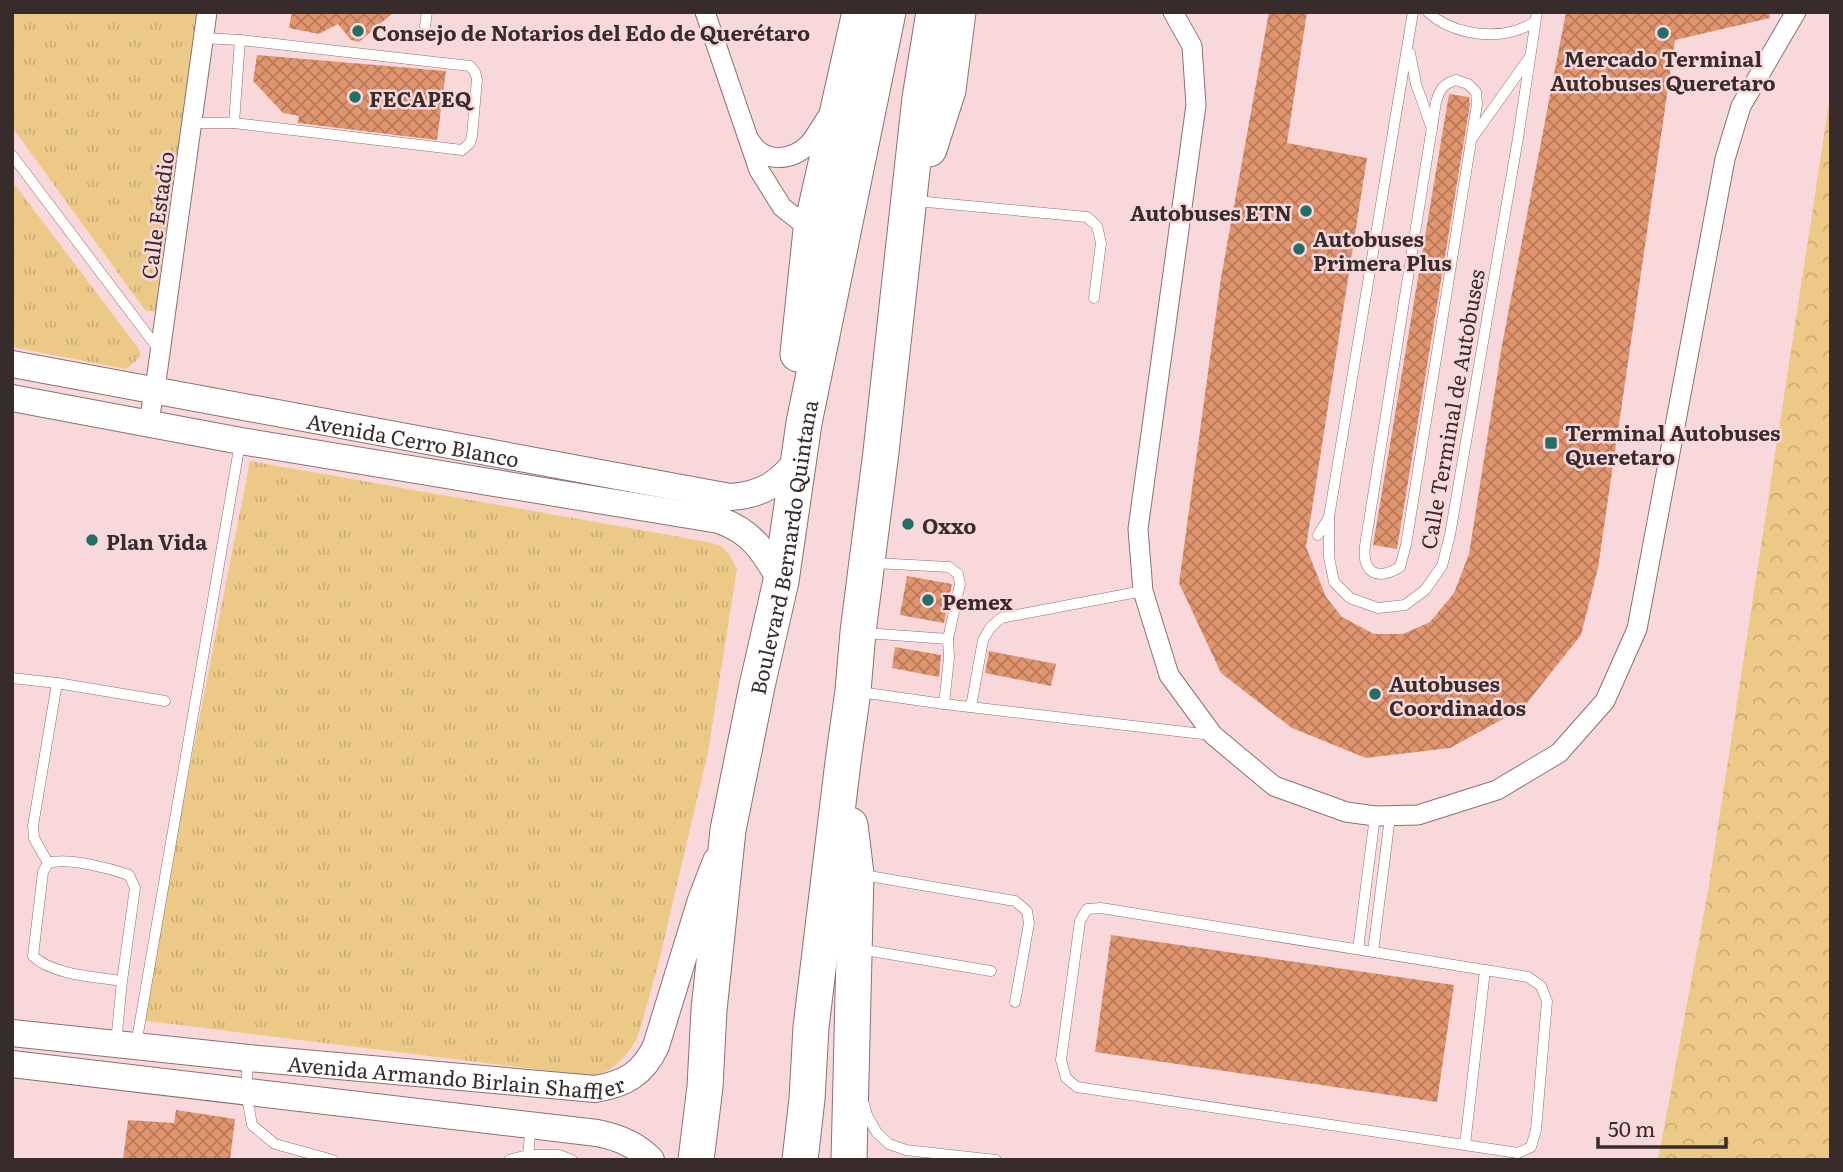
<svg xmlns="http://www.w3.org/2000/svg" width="1843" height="1172" viewBox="0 0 1843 1172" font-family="Literata,serif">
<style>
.grass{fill:url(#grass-tufts)}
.park{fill:url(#park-crowns)}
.building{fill:url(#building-cross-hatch)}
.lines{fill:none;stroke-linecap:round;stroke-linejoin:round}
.lane-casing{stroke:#8c7072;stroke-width:11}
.street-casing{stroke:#8c7072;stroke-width:21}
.secondary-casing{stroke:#8c7072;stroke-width:28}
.highway-casing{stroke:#8c7072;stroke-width:37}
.lane{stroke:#fff;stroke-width:10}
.street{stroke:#fff;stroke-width:19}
.secondary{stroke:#fff;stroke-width:26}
.highway{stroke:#fff;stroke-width:35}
.poi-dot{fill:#246e68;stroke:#f9d8db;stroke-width:2.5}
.labels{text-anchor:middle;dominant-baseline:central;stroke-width:5;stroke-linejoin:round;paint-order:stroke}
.poi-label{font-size:21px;font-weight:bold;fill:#382b2c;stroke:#f9d8db;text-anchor:start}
.street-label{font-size:21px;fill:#382b2c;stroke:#f9d8db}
</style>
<defs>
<pattern id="grass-tufts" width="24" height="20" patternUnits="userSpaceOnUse" patternTransform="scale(1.75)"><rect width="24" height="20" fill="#ecc987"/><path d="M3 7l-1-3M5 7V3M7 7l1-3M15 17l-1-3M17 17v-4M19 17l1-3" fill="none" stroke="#cbad75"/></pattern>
<pattern id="park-crowns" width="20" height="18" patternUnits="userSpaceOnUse" patternTransform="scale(1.75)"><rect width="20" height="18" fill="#ecc987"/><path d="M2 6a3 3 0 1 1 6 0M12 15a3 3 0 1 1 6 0" fill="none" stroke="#cbad75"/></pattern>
<pattern id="building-cross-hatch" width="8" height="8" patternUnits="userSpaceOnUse" patternTransform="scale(1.75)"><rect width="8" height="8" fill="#e0956e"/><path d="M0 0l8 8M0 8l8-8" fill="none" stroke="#b77a5b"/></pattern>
</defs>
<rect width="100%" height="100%" fill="#f9d8db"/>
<g class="grass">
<polygon points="12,12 202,12 161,304 155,312 145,310 12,127"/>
<polygon points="12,181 138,348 141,355 135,362 126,369 12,347"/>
<path d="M250,461L697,540C723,545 725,545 737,569L708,752L660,957L640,1030L636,1040L629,1051L618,1063L607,1071L591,1076L140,1020Z"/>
</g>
<polygon class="park" points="1831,90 1831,1160 1658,1160 1708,891"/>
<g class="building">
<polygon points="292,12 394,12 359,42 351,40 338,24 319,34 289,28"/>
<polygon points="1269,12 1307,12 1287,143 1367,158 1306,547 1326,597 1342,617 1374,634 1403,634 1430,622 1454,593 1469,554 1502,345 1566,12 1769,12 1770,18 1675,40 1598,568 1581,635 1523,708 1450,748 1366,758 1292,728 1221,673 1179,583 1221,278"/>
<polygon points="257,55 446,71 437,140 298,123 299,116 283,113 253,81"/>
<polygon points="1449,94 1469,97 1470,104 1397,549 1373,545"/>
<polygon points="907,576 952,584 944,623 900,615"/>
<polygon points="895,647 941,655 939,677 892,668"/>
<polygon points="989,651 1056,664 1051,686 985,673"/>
<polygon points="1111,935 1454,985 1437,1102 1095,1052"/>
<polygon points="176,1110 235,1119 230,1160 123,1160 128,1120 174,1123"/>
</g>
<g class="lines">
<defs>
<g id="lane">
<polyline points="1413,12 1329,517 1329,557 1334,582 1350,598 1378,608 1405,605 1425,590 1442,566 1450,535 1518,138 1537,12"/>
<path d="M1428,12C1449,32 1486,39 1514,31C1522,29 1529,25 1535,22"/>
<polyline points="424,34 427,12"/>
<polyline points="1410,53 1416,84 1432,129"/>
<path d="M1456,80L1468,84L1476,92L1477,104L1406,545L1400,567C1377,581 1362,573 1365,546L1436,102C1440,89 1443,84 1456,80Z"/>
<polyline points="191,123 234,123 462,150 470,143 472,136 477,79 475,72 470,66 240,40 203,38"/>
<polyline points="234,123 240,40"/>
<polyline points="1473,137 1529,58"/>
<polyline points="12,155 159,350"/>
<polyline points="916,201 1087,217 1097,226 1101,243 1094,298"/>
<polyline points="1318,535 1329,517"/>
<polyline points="874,563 949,567 958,574 960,584 948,639"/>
<polyline points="12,678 57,683"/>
<polyline points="860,692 944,704 949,658 948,639 865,633"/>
<polyline points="944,704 1211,735"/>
<polyline points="971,707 983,640 990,628 1001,618 1143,591"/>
<polyline points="48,863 34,838 33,826 57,683 165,701"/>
<polyline points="863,875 1015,901 1027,911 1029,923 1015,1002"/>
<polygon points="1101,908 1528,977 1541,986 1547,1001 1536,1130 1531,1147 1518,1153 1077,1087 1066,1078 1061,1060 1080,921 1087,909"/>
<polyline points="859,949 991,971"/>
<polyline points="1358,949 1375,816"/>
<polyline points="1373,952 1390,817"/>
<path d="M116,1043L122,981L135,888L129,875C109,868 67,857 48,863L43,872L33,956C52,975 97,977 122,981"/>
<polyline points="136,1045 240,443"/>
<polyline points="248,1059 246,1091 252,1125 275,1144 333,1160"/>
<polyline points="864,1104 867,1115 877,1133 889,1144 906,1150 996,1160"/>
<polyline points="1465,1145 1485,970"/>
<polyline points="528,1159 528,1155 559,1155 572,1160"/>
<polyline points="509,1160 528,1155 531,1126"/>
</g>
<g id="street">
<polyline points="705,12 759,170 782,207 811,230"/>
<polyline points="1173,12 1192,46 1196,105 1138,529 1143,591 1169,675 1213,735 1274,786 1346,812 1375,816 1418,815 1497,790 1559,753 1605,701 1637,629 1725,159 1741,106 1796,12"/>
<path d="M751,142C764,164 792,161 809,144C816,136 821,125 828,116"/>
<polyline points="148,424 155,389 207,12"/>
</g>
<g id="secondary">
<path id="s1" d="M12,364L730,497C763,495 780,483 800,457"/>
<path d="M12,398L241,441L719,520C753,532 764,552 781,581"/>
<path id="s2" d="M12,1033L248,1058L595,1089C625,1084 643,1074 656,1046L701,900L716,861"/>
<path d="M12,1064L597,1133C618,1137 636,1144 651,1160"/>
</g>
<g id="highway">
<polyline points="929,149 948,90 958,12"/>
<polyline points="798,354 811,230 860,12"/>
<path id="s3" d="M696,1160L705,1087L709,1010L728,830L757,686L781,581L804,423L888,12"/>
<polyline points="800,1160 807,1099 811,1027 843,762 853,691 858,632 881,452 920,98 934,12"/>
<polyline points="849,1160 856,874 850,825"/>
</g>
</defs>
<use href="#lane" class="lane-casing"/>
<use href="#street" class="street-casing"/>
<use href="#secondary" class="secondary-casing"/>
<use href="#highway" class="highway-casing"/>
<use href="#lane" class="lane"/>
<use href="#street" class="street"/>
<use href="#secondary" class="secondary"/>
<use href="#highway" class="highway"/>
</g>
<g class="poi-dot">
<circle cx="358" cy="31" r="7"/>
<circle cx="1663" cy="33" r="7"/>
<circle cx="355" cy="97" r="7"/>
<circle cx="1306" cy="211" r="7"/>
<circle cx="1299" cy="249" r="7"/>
<rect x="1544" y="436" width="14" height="14" rx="3.5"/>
<circle cx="908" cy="524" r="7"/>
<circle cx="92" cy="540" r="7"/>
<circle cx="928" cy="600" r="7"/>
<circle cx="1375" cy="694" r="7"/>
</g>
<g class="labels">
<g class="poi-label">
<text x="372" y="31">Consejo de Notarios del Edo de Querétaro</text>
<text x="1663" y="57" text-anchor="middle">Mercado Terminal<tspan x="1663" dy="24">Autobuses Queretaro</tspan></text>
<text x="369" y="97">FECAPEQ</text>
<text x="1292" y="211" text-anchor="end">Autobuses ETN</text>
<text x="1313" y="237">Autobuses<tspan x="1313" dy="24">Primera Plus</tspan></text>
<text x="1565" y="431">Terminal Autobuses<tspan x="1565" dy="24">Queretaro</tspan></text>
<text x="922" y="524">Oxxo</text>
<text x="106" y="540">Plan Vida</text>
<text x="942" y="600">Pemex</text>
<text x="1389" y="682">Autobuses<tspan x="1389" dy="24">Coordinados</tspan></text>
</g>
<g class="street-label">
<text transform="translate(156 215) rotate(-82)">Calle Estadio</text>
<text transform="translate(1451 409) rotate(-80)">Calle Terminal de Autobuses</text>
<text stroke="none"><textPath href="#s1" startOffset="408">Avenida Cerro Blanco</textPath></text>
<text stroke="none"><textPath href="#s3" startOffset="620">Boulevard Bernardo Quintana</textPath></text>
<text stroke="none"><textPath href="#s2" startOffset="446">Avenida Armando Birlain Shaffler</textPath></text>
</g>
</g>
<rect width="1843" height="1172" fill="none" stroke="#382b2c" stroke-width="28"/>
<path d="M1598 1137v10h128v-10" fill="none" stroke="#382b2c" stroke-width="3.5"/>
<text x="1608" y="1137" font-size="21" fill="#382b2c" stroke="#f9d8db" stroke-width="5" paint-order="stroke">50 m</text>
</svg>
